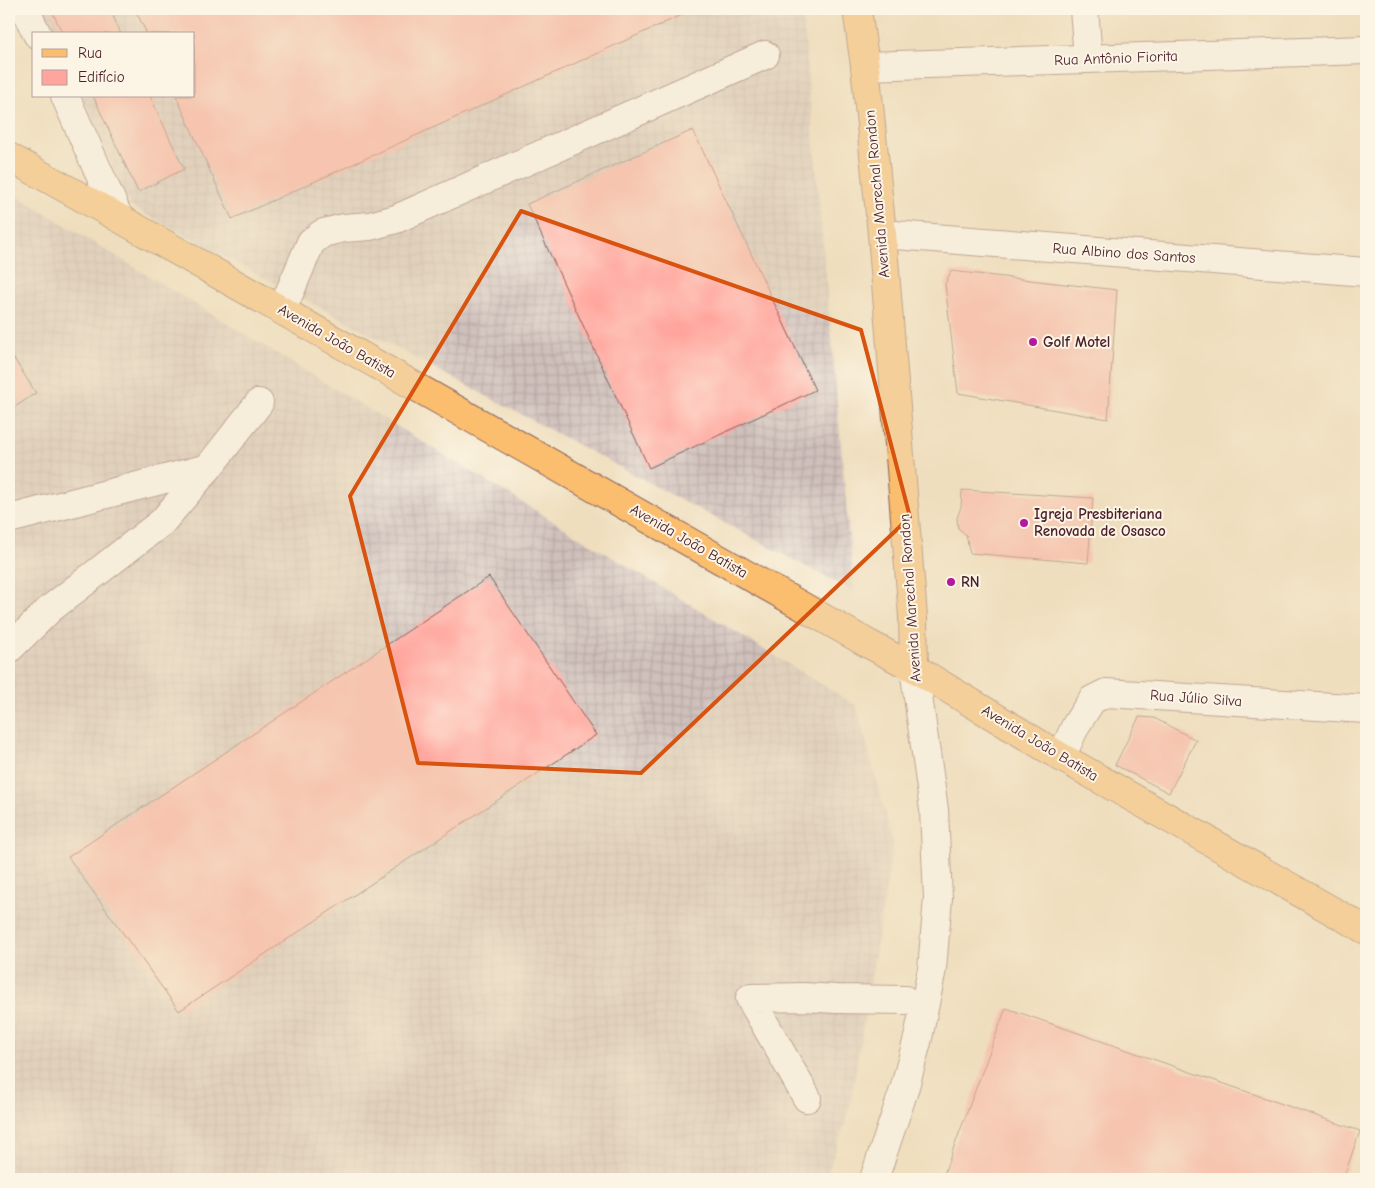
<svg xmlns="http://www.w3.org/2000/svg" width="1375" height="1188" viewBox="0 0 1375 1188" font-family="'Comic Neue',sans-serif">
<style>
.industrial{fill:url(#industrial-grid)}
.building{fill:#ffa59d}
.lines{fill:none;stroke-linecap:round;stroke-linejoin:round}
.minor-casing{stroke:#84625e;stroke-width:30}
.major-casing{stroke:#84625e;stroke-width:30}
.minor{stroke:#fff;stroke-width:28}
.major{stroke:#fbbd6e;stroke-width:28}
.marked{fill:none;stroke:#d8530f;stroke-width:4;stroke-linejoin:round}
.poi-dot{fill:#b5179e;stroke:#fcf5e5;stroke-width:2}
.labels{text-anchor:middle;dominant-baseline:central;stroke-width:4;stroke-linejoin:round;paint-order:stroke}
.street-label{font-size:15px;fill:#4a1f2b;stroke:#fcf5e5}
.poi-label{font-size:15px;font-weight:bold;fill:#4a1f2b;stroke:#fcf5e5;text-anchor:start}
</style>
<defs>
<pattern id="industrial-grid" width="8" height="8" patternUnits="userSpaceOnUse" patternTransform="scale(1.25)"><rect width="8" height="8" fill="#cfc0bb"/><path d="M0 4h8M4 0v8" fill="none" stroke="#b3a5a1"/></pattern>
</defs>
<rect width="100%" height="100%" fill="#fcf5e5"/>
<filter id="ink" filterUnits="userSpaceOnUse"><feTurbulence type="fractalNoise" baseFrequency=".02" numOctaves="2"/><feDisplacementMap in="SourceGraphic" scale="10" xChannelSelector="R" yChannelSelector="G"/><feConvolveMatrix kernelMatrix="1 2 1 2 8 2 1 2 1" color-interpolation-filters="sRGB"/></filter>
<filter id="wash" filterUnits="userSpaceOnUse"><feTurbulence type="fractalNoise" baseFrequency=".0096" numOctaves="4" result="noise"/><feDisplacementMap in="SourceGraphic" scale="20" xChannelSelector="R" yChannelSelector="G"/><feGaussianBlur stdDeviation="1.12" result="paint"/><feColorMatrix in="noise" values="0 0 0 0 0 0 0 0 0 0 0 0 0 0 0 0 0 1.4 0 .05"/><feComposite in="paint" operator="in"/></filter>
<g filter="url(#wash)">
<rect width="100%" height="100%" fill="#efdebd"/>
<g class="industrial">
<polygon points="44,9 802,9 854,592 130,206 82,96 194,96 194,34 55,34"/>
<polygon points="9,191 856,705 893,844 849,1111 826,1179 9,1179"/>
</g>
<g id="blocks">
<g class="building">
<polygon points="51,9 110,9 121,34 63,34"/>
<polygon points="135,9 695,9 232,219 176,96 194,96 194,34 147,34"/>
<polygon points="93,96 150,96 184,169 138,192"/>
<polygon points="693,130 815,390 649,468 527,204"/>
<polygon points="951,271 1117,290 1108,419 958,393 945,284"/>
<polygon points="9,351 36,393 9,411"/>
<polygon points="962,490 1093,498 1088,563 970,553 966,535 958,528 957,518 961,507"/>
<polygon points="489,577 596,735 179,1011 68,857"/>
<polygon points="1139,717 1154,718 1196,740 1169,793 1115,765"/>
<polygon points="1006,1008 1360,1131 1343,1179 942,1179"/>
</g>
</g>
</g>
<g filter="url(#ink)">
<use href="#blocks" fill-opacity="0" stroke="#84625e" stroke-width="1"/>
<g class="lines">
<defs>
<g id="minor">
<polyline points="25,9 37,34"/>
<polyline points="1084,9 1088,58"/>
<polyline points="865,66 1366,50"/>
<polyline points="65,96 119,218"/>
<polyline points="882,234 1366,272"/>
<polyline points="282,310 311,242 323,233 344,228 370,226 396,219 765,55"/>
<polyline points="9,519 208,468"/>
<polyline points="9,649 50,609 162,522 208,468 259,403"/>
<polyline points="1061,757 1076,725 1092,700 1106,693 1366,709"/>
<polyline points="807,1098 750,998 804,997 836,999 905,1000"/>
<polyline points="874,1179 904,1090 918,1038 932,969 938,898 934,810 914,668"/>
</g>
<g id="major">
<polyline points="857,9 865,66 882,234 913,617 914,668"/>
<polyline points="9,157 119,218 867,643 914,668 1061,757 1366,930"/>
</g>
</defs>
<use href="#minor" class="minor-casing"/>
<use href="#major" class="major-casing"/>
<use href="#minor" class="minor"/>
<use href="#major" class="major"/>
</g>
</g>
<path d="M0 0H1375V1188H0ZM521,211L861,330L910,517L641,773L418,763L350,496Z" fill="#efdebd" fill-opacity=".55" fill-rule="evenodd"/>
<path class="marked" d="M521,211L861,330L910,517L641,773L418,763L350,496Z"/>
<g class="poi-dot">
<circle cx="1033" cy="342" r="5"/>
<circle cx="1024" cy="523" r="5"/>
<circle cx="951" cy="582" r="5"/>
</g>
<g class="labels">
<g class="street-label">
<text transform="translate(1116 58) rotate(-2)">Rua Antônio Fiorita</text>
<text transform="translate(877 194) rotate(-95)">Avenida Marechal Rondon</text>
<text transform="translate(1124 253) rotate(4)">Rua Albino dos Santos</text>
<text transform="translate(337 341) rotate(30)">Avenida João Batista</text>
<text transform="translate(689 541) rotate(30)">Avenida João Batista</text>
<text transform="translate(910 598) rotate(-94)">Avenida Marechal Rondon</text>
<text transform="translate(1196 698) rotate(4)">Rua Júlio Silva</text>
<text transform="translate(1040 743) rotate(31)">Avenida João Batista</text>
</g>
<g class="poi-label">
<text x="1043" y="342">Golf Motel</text>
<text x="1034" y="514">Igreja Presbiteriana<tspan x="1034" dy="17">Renovada de Osasco</tspan></text>
<text x="961" y="582">RN</text>
</g>
</g>
<rect width="1375" height="1188" fill="none" stroke="#fcf5e5" stroke-width="30"/>
<rect x="32" y="32" width="162" height="65" fill="#fcf5e5" stroke="#b59f9b"/>
<rect x="42" y="49" width="25" height="8" fill="#fbbd6e" stroke="#b59f9b"/>
<text x="78" y="58" font-size="15" fill="#4a1f2b">Rua</text>
<rect x="42" y="70" width="25" height="15" fill="#ffa59d" stroke="#b59f9b"/>
<text x="78" y="82" font-size="15" fill="#4a1f2b">Edifício</text>
</svg>
